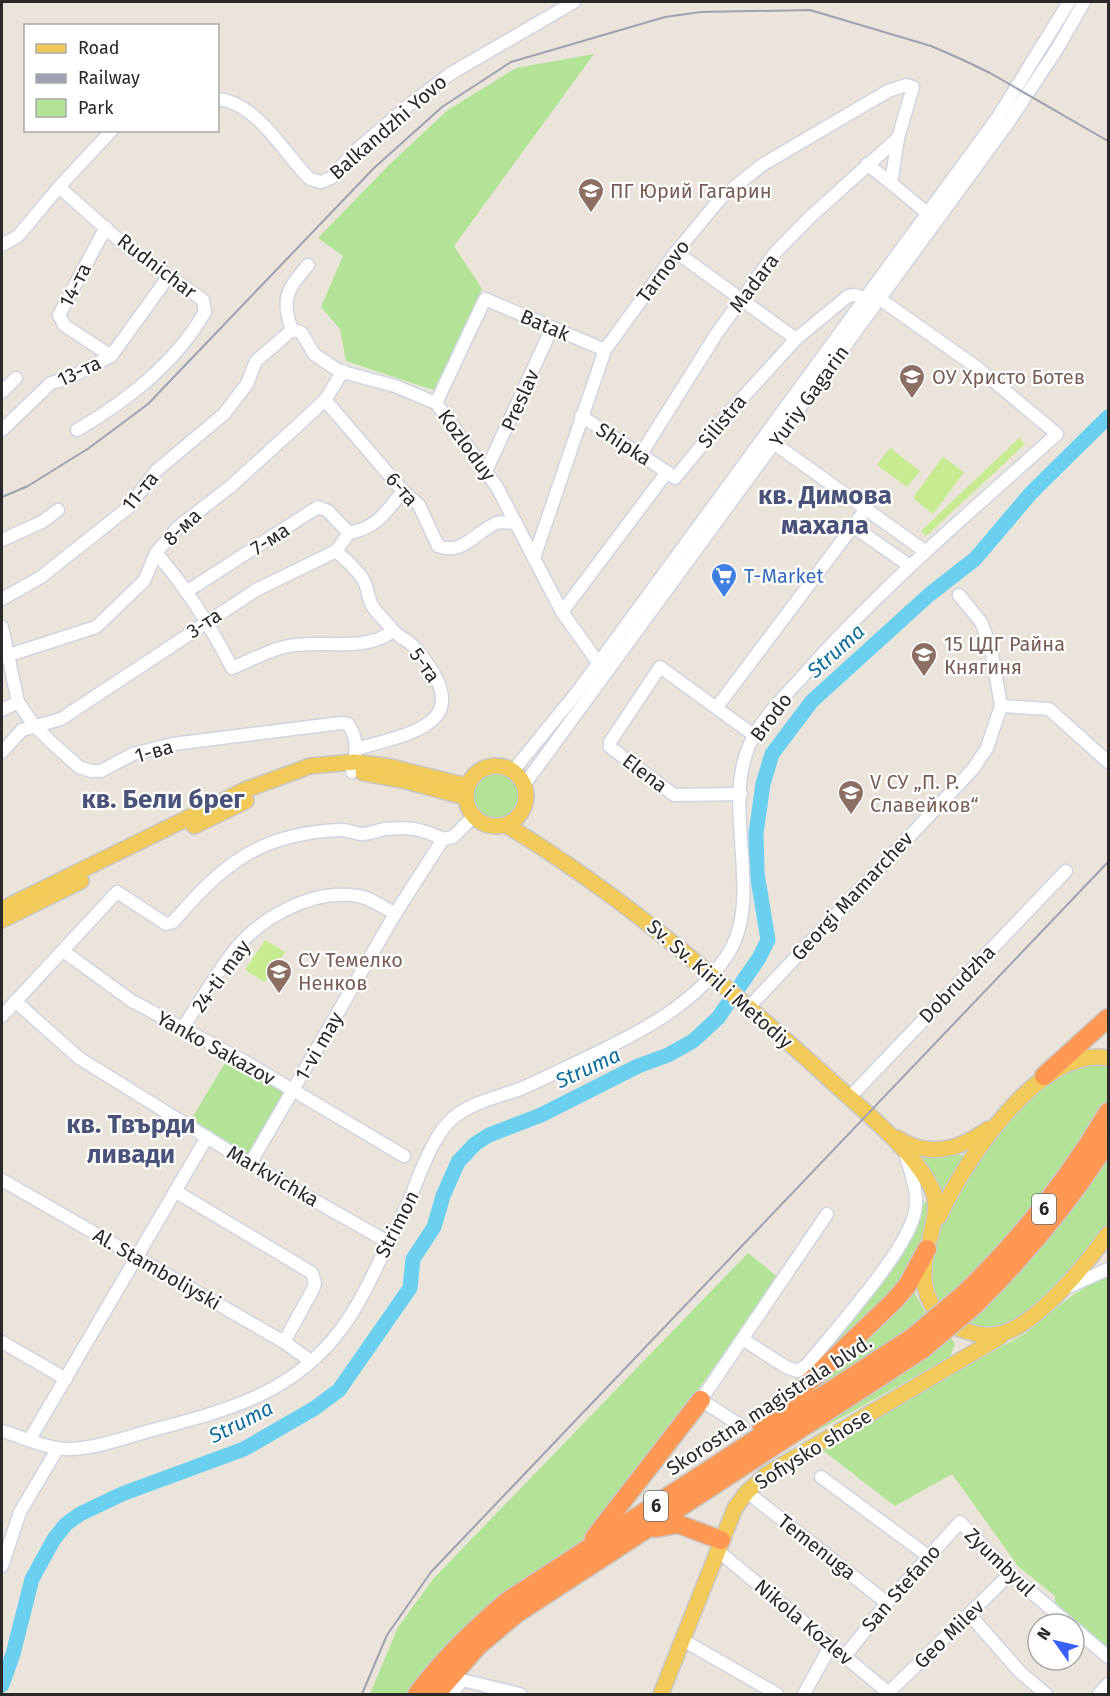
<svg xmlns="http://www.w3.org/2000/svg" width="1110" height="1696" viewBox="0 0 1110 1696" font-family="'Fira Sans',sans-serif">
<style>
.green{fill:#b2e396}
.pitch{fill:#c7eb91}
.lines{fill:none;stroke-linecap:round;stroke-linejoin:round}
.river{stroke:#6bd0ef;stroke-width:15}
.minor-casing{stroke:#d0d4e2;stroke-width:15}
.major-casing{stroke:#c7c7c7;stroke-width:18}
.highway-casing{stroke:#c7c7c7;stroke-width:21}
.minor{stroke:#fff;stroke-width:12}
.major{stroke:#f2ca59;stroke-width:15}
.highway{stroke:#ff9852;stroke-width:18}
.rail{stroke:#9da1b4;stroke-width:2}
.highway-bridge-casing{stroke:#c7c7c7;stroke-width:21;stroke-linecap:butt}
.highway-bridge{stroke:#ff9852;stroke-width:18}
.labels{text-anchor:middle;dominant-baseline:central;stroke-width:4.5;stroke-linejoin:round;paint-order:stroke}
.shield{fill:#fff;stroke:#696969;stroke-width:1.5}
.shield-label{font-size:18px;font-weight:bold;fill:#292929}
.street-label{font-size:20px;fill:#292929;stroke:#fff}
.education-label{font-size:20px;fill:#785e54;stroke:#fff;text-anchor:start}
.shop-label{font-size:20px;fill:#366cbe;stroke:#fff;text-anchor:start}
.water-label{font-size:21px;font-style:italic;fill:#0c6d9a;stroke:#fff}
.district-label{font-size:26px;font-weight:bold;fill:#49537a;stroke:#fff}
</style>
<rect width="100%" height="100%" fill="#ebe4da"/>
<g class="green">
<polygon points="594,54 454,246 482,289 436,391 346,361 340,329 321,307 343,256 318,238 390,164 448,110 516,68"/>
<circle cx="496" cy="797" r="24"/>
<polygon points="228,1058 287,1094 248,1158 189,1123"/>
<path d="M1092,1063L1108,1065V1102L1080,1149L1004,1247L941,1306C933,1291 929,1280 930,1263C931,1247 940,1229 947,1215C974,1157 1027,1081 1092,1063Z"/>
<polygon points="915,1151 931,1156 966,1155 941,1199"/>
<path d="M1108,1155C1108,1175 1110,1201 1108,1220C1104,1241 1038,1306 1018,1318C1001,1327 983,1329 964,1324Z"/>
<polygon points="928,1202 930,1217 906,1278 779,1400 885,1273 920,1203"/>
<polygon points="748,1253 778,1277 690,1401 590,1535 537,1571 439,1655 407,1694 370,1694 398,1627 434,1578"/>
<polygon points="1108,1277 1108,1648 1055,1603 1055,1596 1018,1566 952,1474 895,1506 821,1449 1026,1333 1070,1297 1090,1284"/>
<polygon points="913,1290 928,1317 774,1423"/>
<polygon points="950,1336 955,1344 950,1357 767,1459 890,1382"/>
</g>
<g class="pitch">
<polygon points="1019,438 1025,444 926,536 921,531"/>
<polygon points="890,448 920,471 907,487 877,465"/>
<polygon points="943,457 964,472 933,514 913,498"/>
<polygon points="265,940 285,952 265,982 245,970"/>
</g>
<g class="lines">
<polyline class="river" points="2,1685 13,1654 32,1579 54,1539 66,1524 80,1514 122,1494 244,1449 315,1408 339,1390 410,1288 413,1259 434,1227 443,1196 458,1162 475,1144 489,1135 541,1115 638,1066 668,1055 693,1041 718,1018 759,958 768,940 757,873 756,833 763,784 772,754 812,701 930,594 975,559 1031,493 1108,417"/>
<defs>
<g id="minor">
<path d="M218,99C258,103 283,153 310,179L321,182L331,178L353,153L409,105L450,74L574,2"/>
<polyline points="867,164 891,183"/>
<polyline points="59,187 112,130"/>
<polyline points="106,227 59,315 64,325 111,356"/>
<path d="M2,245L18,236L59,187L121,242L203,300L205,312C176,363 127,401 77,430"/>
<path d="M292,330C280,298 288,289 308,265"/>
<polyline points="796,339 848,296 856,295 865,299"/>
<polyline points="2,392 16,378"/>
<path d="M325,400L403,491L419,505L438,546C463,556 476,531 497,523C502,521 510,523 516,523"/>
<polyline points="436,403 485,299 605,350"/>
<polyline points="581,416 667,472"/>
<polyline points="2,430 51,383 69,378 111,356 169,276"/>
<polyline points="768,439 926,552"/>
<polyline points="641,454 717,333 775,253 809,218 898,138"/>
<polyline points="486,471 552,328"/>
<polyline points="854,527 910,566"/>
<polyline points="2,540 42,522 58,510"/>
<path d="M336,551C345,559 358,570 364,581C368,589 368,600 373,607C378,615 386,621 391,628C397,637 409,640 416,649C478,722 418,732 356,749"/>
<path d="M156,553C187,588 211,627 232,668C249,661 267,651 284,647C319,638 363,654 393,631"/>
<polyline points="534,558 605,350 676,252 721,198 762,165 888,91 906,85 913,87 898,138 891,183 927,213"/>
<polyline points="186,592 318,507 328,511 349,533"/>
<polyline points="2,599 41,577 129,507 156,471 224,414 247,384 256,361 292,330 301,332 314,354 339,371 395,386 436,403 497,487 562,612 602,668"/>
<polyline points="562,612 667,472 675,478 725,417 796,339 676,252"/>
<path d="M2,627L18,702L33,724L51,742L79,767L91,771H101L133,754L173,744L341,723L348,724C359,739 356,755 352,772"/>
<polyline points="9,655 96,627 144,581 156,553 177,528 231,486 296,427 325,400 343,371"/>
<polyline points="1001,706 1049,709 1108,762"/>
<polyline points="717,707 866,509"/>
<polyline points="2,710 18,702"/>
<path d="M2,752L22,730L61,719L256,590L336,551L349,533C377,528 386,512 403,491"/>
<polyline points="513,771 578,691 998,117 1069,2"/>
<polyline points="524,785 1008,123 1057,49 1084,2"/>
<polyline points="741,794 674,795 610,747 610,742 660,667 755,736"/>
<polyline points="63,951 132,1001 244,1061 404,1156"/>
<polyline points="15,1001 79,1058 250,1164 388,1242"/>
<polyline points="749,1007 973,769 987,748 1001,706 991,648 981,622 959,595"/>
<path d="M2,1016L117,892L166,924L173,922C223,864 260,833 340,830C348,829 355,834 362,834C370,834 378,830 385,829C409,827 421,828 443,839"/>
<path d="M182,1029C198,1005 213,979 230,956C257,919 311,888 358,896C371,898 383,907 395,914"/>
<polyline points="849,1098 1066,871"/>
<polyline points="250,1164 395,914 443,839 453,837 473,817"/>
<polyline points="2,1180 284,1342 311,1361"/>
<polyline points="175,1191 312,1273 315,1283 313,1289 284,1342"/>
<polyline points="1068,1287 1108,1269"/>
<path d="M744,1340L786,1367L798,1371L808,1364C834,1331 909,1249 915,1211C919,1191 910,1172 905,1153"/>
<polyline points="2,1342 66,1379"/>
<polyline points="743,1427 701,1400 827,1214"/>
<path d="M2,1431C23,1437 49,1450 71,1449C97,1448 124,1438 149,1431C224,1411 293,1395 342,1328C365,1297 380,1257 399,1223C415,1193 428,1138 454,1117C473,1102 498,1097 520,1089C539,1081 559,1071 578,1062C632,1036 691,1009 726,957C766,899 721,811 749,746C760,720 784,697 802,677C880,588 970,512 1057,434L979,369L880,299"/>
<polyline points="30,1439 207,1137"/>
<polyline points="821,1477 928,1556"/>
<polyline points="747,1492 887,1603"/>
<polyline points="717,1550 890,1694"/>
<polyline points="2,1566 20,1512 58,1448"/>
<polyline points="970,1615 1020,1672 1046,1694"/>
<polyline points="1074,1628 1108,1657"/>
<polyline points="681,1639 777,1694"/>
<polyline points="845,1656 887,1603 960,1522 1010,1574 1069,1624"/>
<polyline points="452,1694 462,1680 520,1694"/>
<polyline points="804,1694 831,1645"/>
<polyline points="887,1694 1010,1574"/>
<polyline points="1099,1694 1108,1684"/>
</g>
<g id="major">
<circle cx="496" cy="796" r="30"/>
<polyline points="363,773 406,781 465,797"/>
<path d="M506,825C624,896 725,985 827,1077C859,1107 910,1147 930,1185C940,1202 934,1220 930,1238"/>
<polyline points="194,826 246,801"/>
<polyline points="2,909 245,790 310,766 354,762 391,767 467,786"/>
<polyline points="2,920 81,881"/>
<path d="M897,1138C928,1158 960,1150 988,1129"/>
<path d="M939,1217C963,1163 1040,1045 1108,1058"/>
<path d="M926,1254C921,1279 924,1299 942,1318C950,1326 959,1329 970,1332C982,1336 994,1337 1006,1332C1042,1319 1086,1264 1108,1234"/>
<polyline points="661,1694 735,1508 747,1492 767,1474 1000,1337"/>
</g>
<g id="highway">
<polyline points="1044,1076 1108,1018"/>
<path d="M965,1293C1022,1238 1068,1180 1108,1112"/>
<path d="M975,1305C1026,1254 1070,1202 1108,1141"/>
<polyline points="762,1427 894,1301 907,1286 927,1249"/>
<polyline points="656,1528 678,1524 721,1540"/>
<polyline points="594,1538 701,1400"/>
<path d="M417,1694C443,1659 473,1631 506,1602L913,1337"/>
<polyline points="436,1694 478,1646 516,1614 923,1349"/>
</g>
</defs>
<use href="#minor" class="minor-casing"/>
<use href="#major" class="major-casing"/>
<use href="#highway" class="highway-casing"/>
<use href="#minor" class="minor"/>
<use href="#major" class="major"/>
<use href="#highway" class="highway"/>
<g class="rail">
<polyline points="2,497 28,486 89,448 148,404 374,168 442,107 511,62 665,17 701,12 810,10 931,46 961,59 990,73 1108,141"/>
<polyline points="362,1694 387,1635 431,1572 1108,862"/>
</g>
<defs>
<g id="highway-bridge">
<polyline points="913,1337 965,1293"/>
<polyline points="923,1349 975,1305"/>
</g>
</defs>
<use href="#highway-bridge" class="highway-bridge-casing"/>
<use href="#highway-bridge" class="highway-bridge"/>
</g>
<defs>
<symbol id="school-pin" viewBox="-11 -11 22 30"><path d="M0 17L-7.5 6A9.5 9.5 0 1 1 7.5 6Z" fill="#8d6e63" stroke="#fff"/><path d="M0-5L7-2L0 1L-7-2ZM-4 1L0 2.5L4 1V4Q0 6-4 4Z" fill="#fff"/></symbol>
<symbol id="supermarket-pin" viewBox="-11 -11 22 30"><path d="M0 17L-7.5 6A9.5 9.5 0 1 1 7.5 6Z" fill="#3f7fe0" stroke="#fff"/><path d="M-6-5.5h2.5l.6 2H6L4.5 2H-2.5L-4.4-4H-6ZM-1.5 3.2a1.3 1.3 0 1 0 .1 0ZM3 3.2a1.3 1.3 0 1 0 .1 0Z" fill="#fff"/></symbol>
</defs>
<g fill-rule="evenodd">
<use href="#school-pin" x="576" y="176" width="30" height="40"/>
<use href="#school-pin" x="897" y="362" width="30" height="40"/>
<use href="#supermarket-pin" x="709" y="561" width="30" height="40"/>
<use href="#school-pin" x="909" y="640" width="30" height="40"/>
<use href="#school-pin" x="836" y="778" width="30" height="40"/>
<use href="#school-pin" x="264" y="957" width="30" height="40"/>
</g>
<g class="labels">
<g class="shield">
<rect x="1032" y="1194" width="24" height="30" rx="4.5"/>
<rect x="644" y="1491" width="24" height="30" rx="4.5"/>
</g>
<g class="shield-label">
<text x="1044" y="1209">6</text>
<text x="656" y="1506">6</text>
</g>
<g class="street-label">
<text transform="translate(388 127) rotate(-41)">Balkandzhi Yovo</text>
<text transform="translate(157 266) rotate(37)">Rudnichar</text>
<text transform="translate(663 271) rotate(-53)">Tarnovo</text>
<text transform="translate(754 283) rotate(-53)">Madara</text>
<text transform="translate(75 285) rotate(-63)">14-та</text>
<text transform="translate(545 325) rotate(23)">Batak</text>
<text transform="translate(79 371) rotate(-25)">13-та</text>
<text transform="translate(809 396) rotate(-54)">Yuriy Gagarin</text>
<text transform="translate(520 400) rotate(-66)">Preslav</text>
<text transform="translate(722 421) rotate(-50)">Silistra</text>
<text transform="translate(624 444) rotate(33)">Shipka</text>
<text transform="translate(467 445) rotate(54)">Kozloduy</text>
<text transform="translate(402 489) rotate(49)">6-та</text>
<text transform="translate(140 491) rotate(-50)">11-та</text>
<text transform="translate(182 527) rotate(-43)">8-ма</text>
<text transform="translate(270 539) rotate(-33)">7-ма</text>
<text transform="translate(204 623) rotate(-33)">3-та</text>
<text transform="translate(425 665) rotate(55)">5-та</text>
<text transform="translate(771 717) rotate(-53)">Brodo</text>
<text transform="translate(154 751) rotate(-16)">1-ва</text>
<text transform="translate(645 773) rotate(37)">Elena</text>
<text transform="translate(852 896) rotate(-47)">Georgi Mamarchev</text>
<text transform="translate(221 976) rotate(-54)">24-ti may</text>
<text transform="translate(720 984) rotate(41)">Sv. Sv. Kiril i Metodiy</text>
<text transform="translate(957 984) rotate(-46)">Dobrudzha</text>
<text transform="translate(319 1046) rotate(-60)">1-vi may</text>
<text transform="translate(216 1048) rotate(29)">Yanko Sakazov</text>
<text transform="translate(273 1176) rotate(30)">Markvichka</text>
<text transform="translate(397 1224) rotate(-63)">Strimon</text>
<text transform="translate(157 1269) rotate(30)">Al. Stamboliyski</text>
<text transform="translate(769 1405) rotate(-33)">Skorostna magistrala blvd.</text>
<text transform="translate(813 1449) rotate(-32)">Sofiysko shose</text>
<text transform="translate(817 1547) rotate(38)">Temenuga</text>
<text transform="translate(1000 1562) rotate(44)">Zyumbyul</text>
<text transform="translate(901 1588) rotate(-49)">San Stefano</text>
<text transform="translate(804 1622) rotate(40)">Nikola Kozlev</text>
<text transform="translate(949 1634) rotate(-44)">Geo Milev</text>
</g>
<g class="education-label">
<text x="610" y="191">ПГ Юрий Гагарин</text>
<text x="932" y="377">ОУ Христо Ботев</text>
<text x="944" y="644">15 ЦДГ Райна<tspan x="944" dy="23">Княгиня</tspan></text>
<text x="870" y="782">V СУ „П. Р.<tspan x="870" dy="23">Славейков“</tspan></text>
<text x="298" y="960">СУ Темелко<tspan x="298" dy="23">Ненков</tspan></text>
</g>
<g class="shop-label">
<text x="744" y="576">T-Market</text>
</g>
<g class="water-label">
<text transform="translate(836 651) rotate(-42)">Struma</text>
<text transform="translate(588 1068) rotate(-25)">Struma</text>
<text transform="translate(241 1422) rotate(-27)">Struma</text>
</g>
<g class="district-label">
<text x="825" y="495">кв. Димова<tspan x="825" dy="30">махала</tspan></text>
<text x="163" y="799">кв. Бели брег</text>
<text x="131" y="1124">кв. Твърди<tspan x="131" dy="30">ливади</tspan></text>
</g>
</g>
<rect width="1110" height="1696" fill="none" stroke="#292929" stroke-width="6"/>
<rect x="24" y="24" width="195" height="108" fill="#ffffff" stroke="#a9a9a9" stroke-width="1.5"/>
<rect x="36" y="44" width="30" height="9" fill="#f2ca59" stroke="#a9a9a9" stroke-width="1.5"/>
<text x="78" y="54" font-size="18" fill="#292929">Road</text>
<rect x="36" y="74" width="30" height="9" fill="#9da1b4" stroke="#a9a9a9" stroke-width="1.5"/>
<text x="78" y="84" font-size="18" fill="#292929">Railway</text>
<rect x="36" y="99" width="30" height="18" fill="#b2e396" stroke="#a9a9a9" stroke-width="1.5"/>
<text x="78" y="114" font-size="18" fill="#292929">Park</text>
<g transform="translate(1056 1642) rotate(304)"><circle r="28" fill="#ffffff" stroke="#a9a9a9" stroke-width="1.5"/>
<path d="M0-4.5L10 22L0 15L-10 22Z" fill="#3861fb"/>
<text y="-9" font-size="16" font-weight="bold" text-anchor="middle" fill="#292929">N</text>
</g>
</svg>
